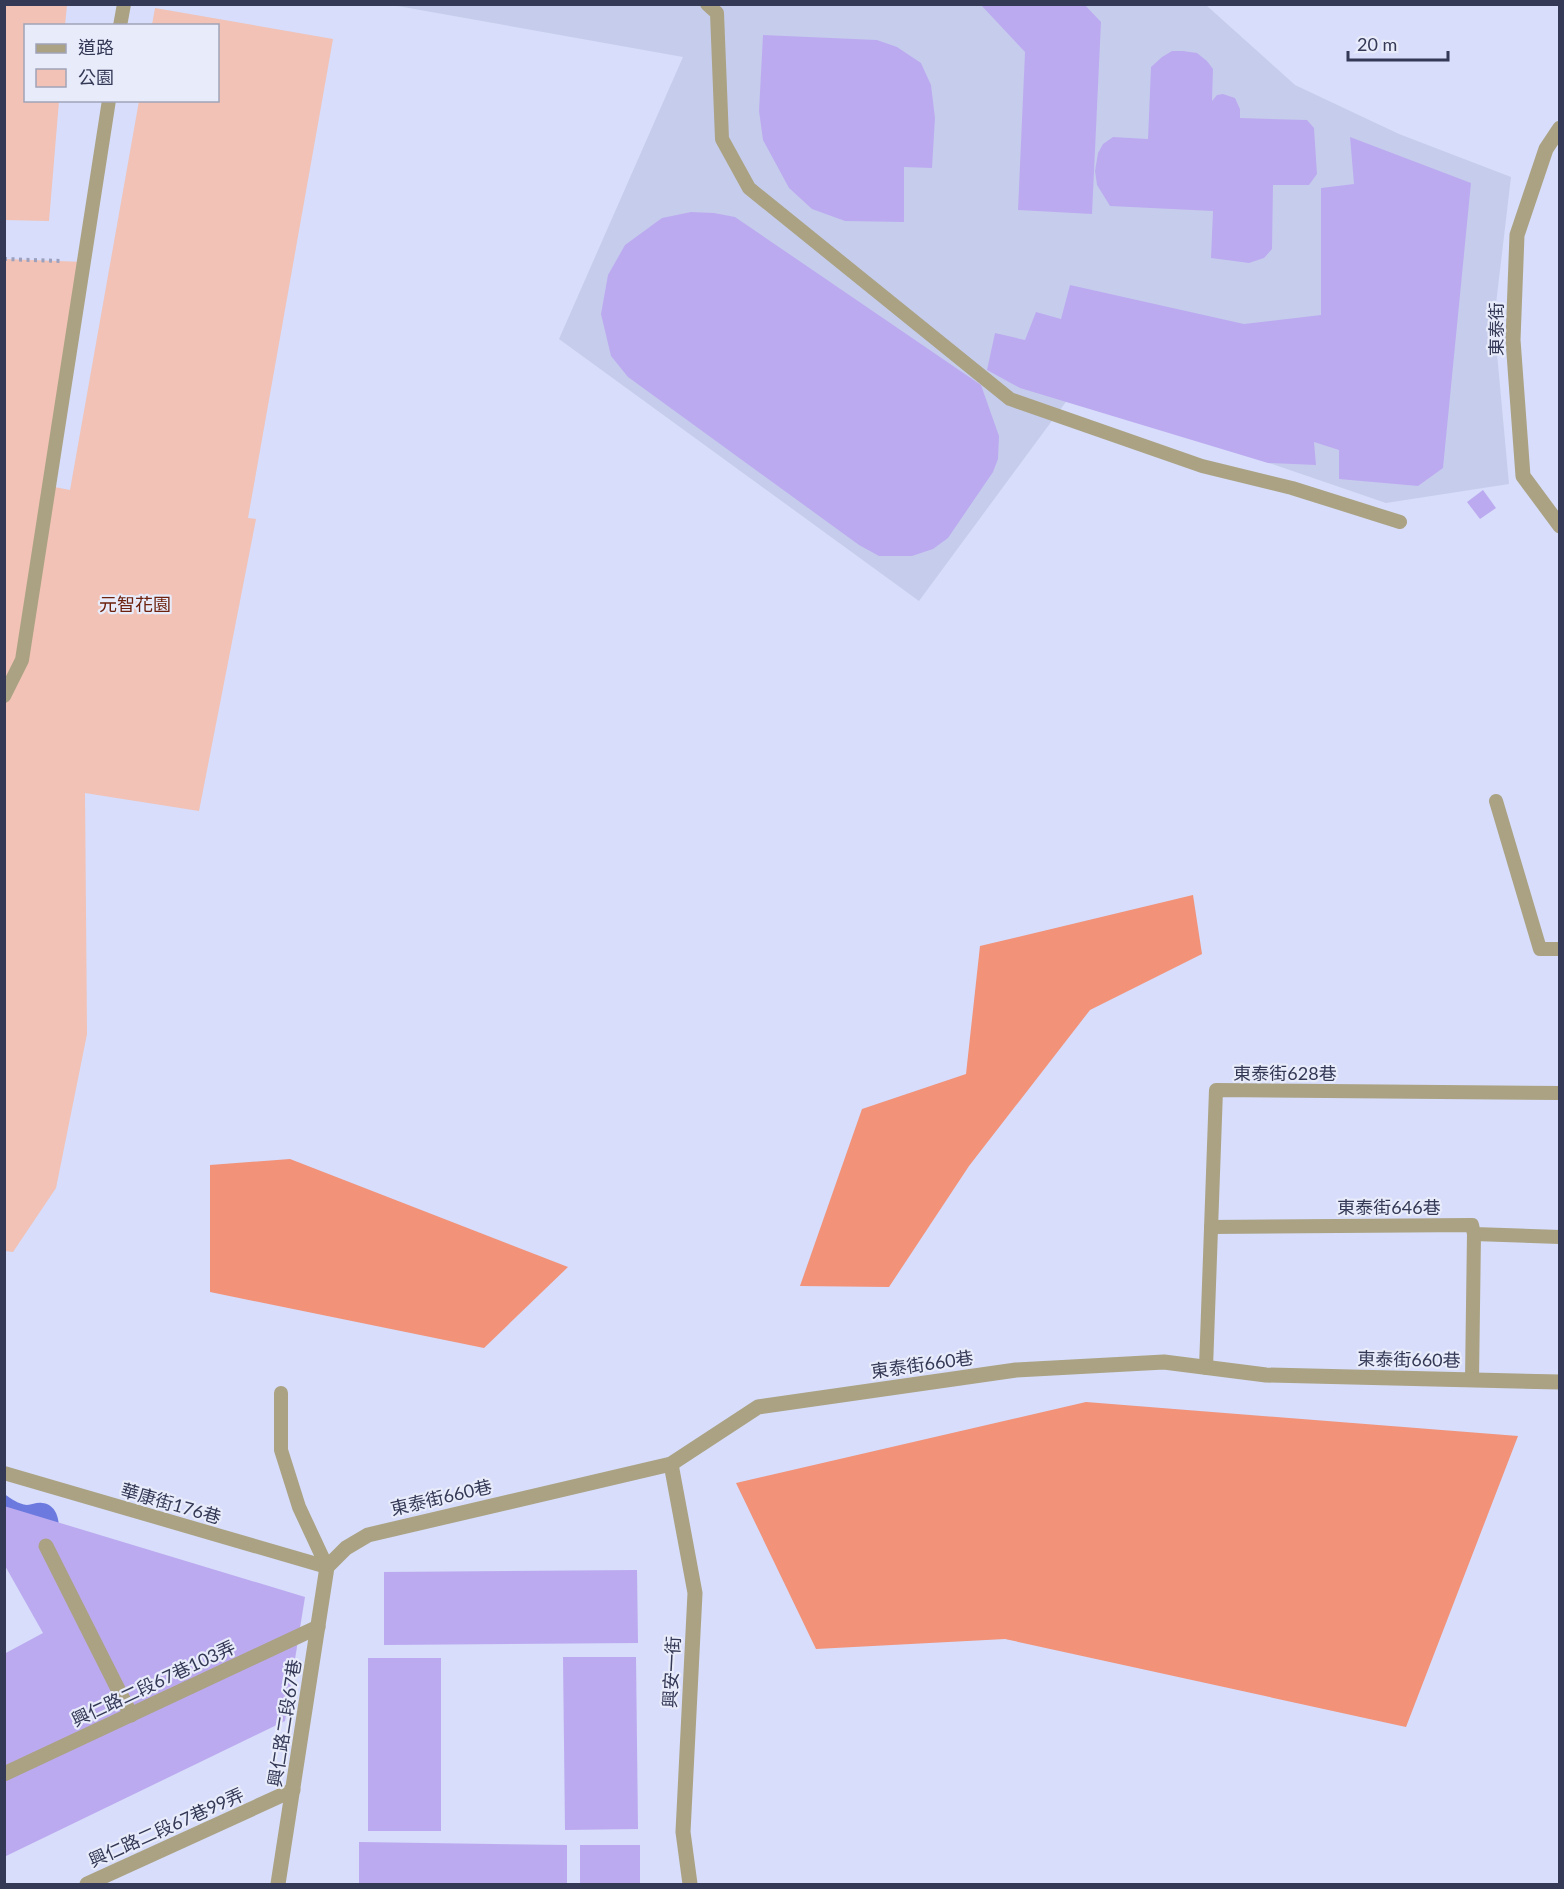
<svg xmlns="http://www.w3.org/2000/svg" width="1564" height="1889" viewBox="0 0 1564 1889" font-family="Lato,'Noto Sans TC',sans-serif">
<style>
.built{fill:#c6cdec}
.green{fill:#f1c2b5}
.forest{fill:#f19279}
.water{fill:#6c79de}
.building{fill:#bcaaf0}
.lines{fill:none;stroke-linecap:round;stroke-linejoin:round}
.path{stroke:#9aa0bd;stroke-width:4;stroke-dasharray:3 4.5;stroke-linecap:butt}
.service{stroke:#aaa282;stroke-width:14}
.pedestrian{stroke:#aaa282;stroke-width:15}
.minor{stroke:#aaa282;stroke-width:15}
.labels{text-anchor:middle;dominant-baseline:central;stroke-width:4.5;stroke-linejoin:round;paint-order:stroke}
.street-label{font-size:18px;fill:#343956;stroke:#e8ebfa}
.park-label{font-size:18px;fill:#6c220e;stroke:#e8ebfa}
</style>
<rect width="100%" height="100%" fill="#d7ddfa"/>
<polygon class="built" points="392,5 1206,5 1295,85 1399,134 1511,177 1494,321 1509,484 1386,503 1071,395 919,601 559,339 683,57"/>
<g class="green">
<polygon points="5,4 67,5 65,25 26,26 26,100 59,101 49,221 5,220"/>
<polygon points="155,8 333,39 248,518 256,519 199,811 85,793 87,1034 56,1188 13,1252 5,1251 5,259 84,262 49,486 70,490 139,101 218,100 218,26 152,25"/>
</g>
<g class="forest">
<polygon points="1193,895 1202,954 1090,1010 969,1166 889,1287 800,1286 862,1109 966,1074 980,946"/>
<polygon points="290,1159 568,1267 484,1348 210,1292 210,1165"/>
<polygon points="1086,1402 1518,1436 1406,1727 1005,1639 816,1649 736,1483"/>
</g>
<path class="water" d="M4,1494C12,1499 18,1504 27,1505C32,1505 37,1502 42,1503C55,1504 59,1517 59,1528L5,1540Z"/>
<g class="building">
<polygon points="980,4 1084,4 1101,22 1092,214 1018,210 1025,52"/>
<polygon points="763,35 877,40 897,47 921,63 931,85 935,118 932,168 904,167 904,222 845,221 812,209 789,188 763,140 759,111"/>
<polygon points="1172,51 1183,51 1197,53 1207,61 1213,69 1212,101 1217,95 1223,94 1235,98 1240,109 1240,118 1307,120 1314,128 1317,174 1309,185 1273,185 1272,249 1264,258 1249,263 1211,258 1213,211 1110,206 1097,185 1095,171 1098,153 1103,144 1113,137 1148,139 1151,67 1162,57"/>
<polygon points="1350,137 1471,183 1443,468 1418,486 1339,479 1339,450 1314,442 1316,465 1268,463 1020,388 987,370 995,333 1025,340 1036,312 1061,319 1070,285 1244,324 1321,315 1321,188 1354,184"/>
<polygon points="691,212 714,213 735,217 981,385 999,436 998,459 993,472 948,538 933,549 912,556 879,556 859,545 628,377 611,356 601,314 608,275 625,245 662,218"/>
<polygon points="1483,490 1496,508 1480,519 1467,502"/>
<polygon points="4,1506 305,1597 285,1721 4,1857 4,1654 43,1633 4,1564"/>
<polygon points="637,1570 638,1643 384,1645 384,1572"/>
<polygon points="563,1657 636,1657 638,1829 565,1830"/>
<rect x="368" y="1658" width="73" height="173"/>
<polygon points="359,1842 567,1845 567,1884 359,1884"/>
<rect x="580" y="1845" width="60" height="39"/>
</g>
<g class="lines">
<polyline class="path" points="4,259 61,261"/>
<g class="service">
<polyline points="707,4 717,13 722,139 749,188 1010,399 1202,466 1292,488 1400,522"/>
<polyline points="120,26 124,4"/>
<polyline points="4,696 22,660 109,100"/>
<polyline points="1496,801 1540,949 1560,949"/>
<polyline points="1211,1227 1472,1225 1474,1234 1560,1237"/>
<polyline points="1206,1368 1216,1090 1560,1093"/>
<polyline points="1472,1380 1474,1234"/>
<polyline points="281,1393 281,1450 299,1507 327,1567"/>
<polyline points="4,1473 327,1567"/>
</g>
<g class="pedestrian">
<polyline points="46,1546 131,1715"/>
<polyline points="4,1774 318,1627"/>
</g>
<g class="minor">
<polyline points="1560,128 1546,149 1517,235 1513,340 1523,476 1560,526"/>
<polyline points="671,1464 695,1593 683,1832 690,1884"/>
<polyline points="87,1884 293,1790"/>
<polyline points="278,1884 327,1567 346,1548 368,1535 671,1464 758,1407 1016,1370 1164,1362 1266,1375 1560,1382"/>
</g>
</g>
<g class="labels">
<g class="street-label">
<text transform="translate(1496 329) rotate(-90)">東泰街</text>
<text x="1285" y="1073">東泰街628巷</text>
<text x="1389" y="1207">東泰街646巷</text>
<text transform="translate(1409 1359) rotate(1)">東泰街660巷</text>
<text transform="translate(922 1364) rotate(-8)">東泰街660巷</text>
<text transform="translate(441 1497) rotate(-13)">東泰街660巷</text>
<text transform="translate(171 1503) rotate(16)">華康街176巷</text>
<text transform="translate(671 1672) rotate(-87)">興安一街</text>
<text transform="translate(153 1683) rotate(-25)">興仁路二段67巷103弄</text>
<text transform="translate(284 1723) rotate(-81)">興仁路二段67巷</text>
<text transform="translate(166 1827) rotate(-24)">興仁路二段67巷99弄</text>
</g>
<g class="park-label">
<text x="135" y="604">元智花園</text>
</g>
</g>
<rect width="1564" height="1889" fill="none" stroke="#343956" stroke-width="12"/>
<rect x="24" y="24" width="195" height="78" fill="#e8ebfa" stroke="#a0a4b8" stroke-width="1.5"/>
<rect x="36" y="44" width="30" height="9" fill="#aaa282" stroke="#a0a4b8" stroke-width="1.5"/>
<text x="78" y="54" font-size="18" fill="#343956">道路</text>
<rect x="36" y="69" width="30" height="18" fill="#f1c2b5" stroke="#a0a4b8" stroke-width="1.5"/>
<text x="78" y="84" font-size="18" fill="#343956">公園</text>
<path d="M1348 51v9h100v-9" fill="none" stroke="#343956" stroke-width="3"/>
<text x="1357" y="51" font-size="18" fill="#343956" stroke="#e8ebfa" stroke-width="4.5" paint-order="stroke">20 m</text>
</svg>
